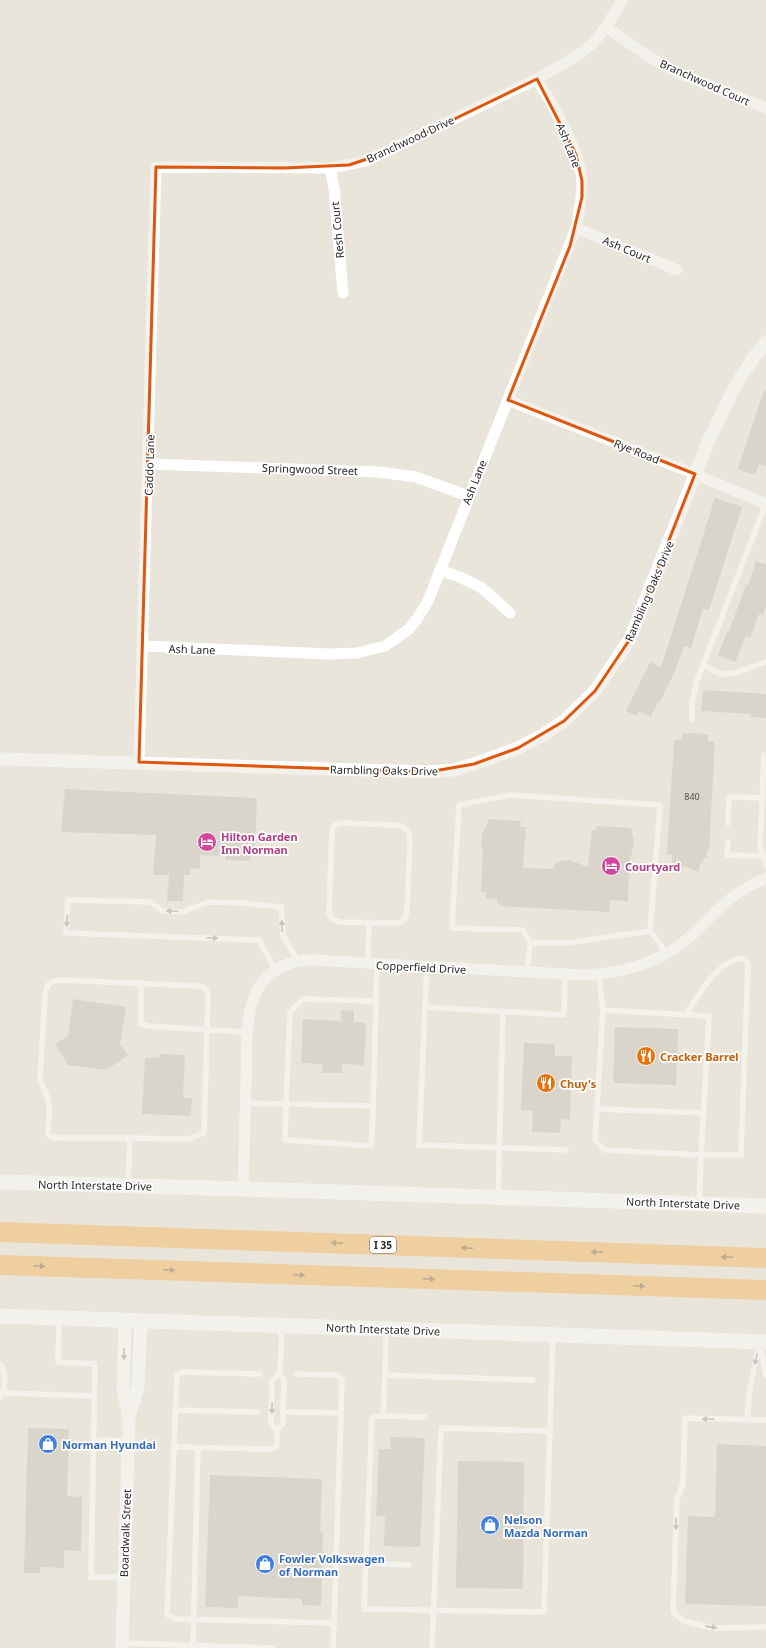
<svg xmlns="http://www.w3.org/2000/svg" width="766" height="1648" viewBox="0 0 766 1648" font-family="'Noto Sans',sans-serif">
<style>
.building{fill:#c5c1b9}
.lines{fill:none;stroke-linecap:round;stroke-linejoin:round}
.service{stroke:#fff;stroke-width:5.5}
.minor{stroke:#fff;stroke-width:11}
.tertiary{stroke:#fff;stroke-width:13}
.secondary{stroke:#fff;stroke-width:15}
.motorway{stroke:#f6b158;stroke-width:20}
.oneway{fill:#9e9e9e}
.oneway2{fill:#85663e}
.marked{fill:none;stroke:#de570d;stroke-width:3;stroke-linejoin:round}
.labels{text-anchor:middle;dominant-baseline:central;stroke-width:3.5;stroke-linejoin:round;paint-order:stroke}
.number-label{font-size:9px;fill:#4f4e4c}
.shield{fill:#fff;stroke:#686868;stroke-width:1}
.shield-label{font-size:10px;font-weight:bold;fill:#282828}
.street-label{font-size:11px;fill:#282828;stroke:#fff}
.hotel-label{font-size:11px;font-weight:bold;fill:#b23c85;stroke:#fff;text-anchor:start}
.food-label{font-size:11px;font-weight:bold;fill:#c56008;stroke:#fff;text-anchor:start}
.shop-label{font-size:11px;font-weight:bold;fill:#366cbe;stroke:#fff;text-anchor:start}
</style>
<rect width="100%" height="100%" fill="#eae5da"/>
<g class="building">
<polygon points="764,390 766,390 766,466 759,464 755,475 738,469"/>
<polygon points="715,498 742,507 709,610 703,609 691,648 684,646 675,671 660,702 658,702 651,717 639,711 637,716 626,711 650,662 661,667"/>
<polygon points="756,561 766,564 766,606 763,615 759,614 750,638 746,636 735,662 718,655 728,630 729,631 746,585 748,586"/>
<polygon points="703,690 766,694 766,718 751,717 751,714 701,711"/>
<polygon points="695,733 709,735 708,741 715,741 709,851 707,850 707,858 704,858 703,863 700,863 699,872 685,866 672,868 672,855 667,855 674,741 682,739 682,734"/>
<polygon points="65,789 257,798 255,849 251,849 250,861 225,860 225,856 200,855 200,869 190,868 190,875 184,875 183,901 167,901 169,875 153,875 156,835 61,832"/>
<polygon points="488,819 521,821 520,827 526,827 523,868 553,869 554,865 560,861 569,860 588,867 592,830 596,830 597,826 631,828 634,842 630,861 628,901 610,900 609,912 501,906 501,904 497,903 497,899 486,898 486,892 481,892 483,850 481,845 482,834 487,825"/>
<polygon points="73,999 126,1007 120,1044 128,1055 106,1070 68,1065 55,1044 68,1036"/>
<polygon points="341,1010 354,1011 354,1022 366,1023 364,1065 342,1064 342,1073 322,1073 323,1064 301,1063 303,1019 341,1021"/>
<polygon points="615,1027 678,1029 676,1085 613,1083"/>
<polygon points="524,1043 555,1044 555,1056 572,1056 570,1120 561,1119 560,1133 532,1132 533,1111 521,1110"/>
<polygon points="159,1054 185,1055 183,1098 192,1098 191,1116 142,1114 145,1058 159,1058"/>
<polygon points="28,1428 69,1429 67,1496 82,1497 81,1551 64,1550 64,1568 40,1567 40,1573 24,1573"/>
<polygon points="391,1437 425,1438 420,1547 384,1546 385,1516 376,1516 379,1449 390,1449"/>
<polygon points="717,1444 766,1446 766,1606 685,1604 688,1516 715,1517"/>
<polygon points="458,1461 524,1462 523,1589 456,1588"/>
<polygon points="210,1475 322,1479 320,1532 323,1532 321,1606 302,1605 302,1599 238,1596 238,1608 205,1607"/>
</g>
<g class="lines">
<g class="service">
<path d="M703,664C709,668 715,673 723,674C734,676 754,665 766,662"/>
<polyline points="692,719 692,702 697,681 766,503"/>
<polyline points="766,755 764,755 760,846 766,866"/>
<polygon points="340,823 397,825 404,827 409,833 410,840 407,911 405,919 400,923 339,922 332,919 329,913 332,831 334,826"/>
<polyline points="728,823 729,797 762,798"/>
<polyline points="728,842 727,855 763,856"/>
<polyline points="530,943 567,943 650,931"/>
<polyline points="368,963 369,922"/>
<polyline points="427,967 425,1007 564,1015 565,975"/>
<polyline points="276,971 259,940 66,933 68,900 151,902 162,911 182,912 209,902 242,903 281,907 283,936 298,961"/>
<polyline points="527,973 530,943 523,930 452,928 459,805 510,795 660,805 650,931 667,953"/>
<polyline points="599,975 603,1010 595,1140 604,1150 701,1155 699,1204"/>
<polyline points="425,1007 419,1145 566,1150"/>
<path d="M603,1010L709,1016L701,1155H741L748,963L744,958C718,959 699,995 685,1015"/>
<polyline points="246,1103 286,1104 285,1140 371,1146 373,1113 377,964"/>
<polyline points="373,1106 286,1104 290,1012 303,999 376,1001"/>
<polyline points="597,1109 704,1113"/>
<path d="M130,1138H61L52,1137L48,1134C48,1123 51,1109 48,1099C45,1090 42,1088 40,1078L45,994L47,986L52,982L59,980L198,986L205,988L208,995L207,1030L148,1026L141,1024V983"/>
<polyline points="128,1184 130,1138 188,1139 204,1133 207,1030 248,1032"/>
<polyline points="498,1197 503,1011"/>
<polyline points="59,1320 58,1362 95,1364 91,1577 124,1577"/>
<path d="M0,1364C6,1370 6,1390 0,1397"/>
<polyline points="280,1372 272,1381 271,1424 277,1431 283,1423 283,1412 284,1382 280,1372 282,1326"/>
<polyline points="297,1374 337,1375 342,1380 341,1413"/>
<polyline points="385,1375 386,1329"/>
<polyline points="533,1380 385,1375 383,1416 372,1417 364,1609 544,1612 553,1335"/>
<polyline points="3,1393 94,1396"/>
<polyline points="175,1410 258,1412"/>
<polyline points="283,1412 341,1413 334,1623"/>
<polyline points="383,1416 425,1417"/>
<polyline points="747,1420 750,1387 760,1342 766,1376"/>
<polyline points="766,1420 685,1418 683,1483 677,1499 673,1612 684,1621 712,1628 766,1627"/>
<polyline points="277,1431 277,1446 271,1449 174,1447 167,1614 174,1619 334,1623 333,1648"/>
<polyline points="94,1440 128,1441"/>
<polyline points="174,1447 177,1375 182,1372 260,1374"/>
<polyline points="365,1563 409,1565"/>
<polyline points="122,1643 273,1648"/>
<polyline points="193,1645 198,1448"/>
<polyline points="432,1648 441,1428 549,1431"/>
</g>
<g class="minor">
<polyline points="606,27 648,56 678,73 766,108"/>
<polyline points="330,168 334,188 343,293"/>
<polyline points="576,228 677,270"/>
<polyline points="508,400 695,474 766,504"/>
<polyline points="149,464 379,472 416,477 468,496"/>
<polyline points="440,570 462,578 482,588 510,613"/>
<path d="M143,646L330,654L357,653L385,646L409,629L417,619L428,601L576,228C579,213 582,198 582,182C581,152 553,105 537,79"/>
<polyline points="139,762 156,167 330,168 366,161 537,79 577,56 593,43 606,27 622,0"/>
<path d="M243,1189C244,1153 245,1117 246,1082C247,1054 244,1016 257,991C268,969 290,960 313,960L582,975C616,974 648,967 677,947C691,938 701,925 713,914C728,899 746,886 766,878"/>
</g>
<g class="tertiary">
<polyline points="0,759 428,772 453,770 474,764 518,748 543,735 564,721 595,691 630,639 709,440 735,386 754,357 766,342"/>
<polyline points="130,1414 138,1386 141,1321"/>
<polyline points="122,1648 129,1418 123,1388 125,1320"/>
</g>
<g class="secondary">
<polyline points="0,1182 243,1189 766,1206"/>
<polyline points="0,1316 766,1342"/>
</g>
<g class="motorway">
<polyline points="0,1232 766,1258"/>
<polyline points="0,1265 766,1290"/>
</g>
</g>
<defs><path id="oneway-solid" d="M-6-.8H1V-3.2L6.5 0L1 3.2V.8H-6Z"/></defs>
<g class="oneway">
<use href="#oneway-solid" transform="translate(172 911) rotate(-178)"/>
<use href="#oneway-solid" transform="translate(67 921) rotate(93)"/>
<use href="#oneway-solid" transform="translate(282 926) rotate(-93)"/>
<use href="#oneway-solid" transform="translate(212 938) rotate(2)"/>
<use href="#oneway-solid" transform="translate(124 1354) rotate(91)"/>
<use href="#oneway-solid" transform="translate(756 1359) rotate(102)"/>
<use href="#oneway-solid" transform="translate(272 1408) rotate(91)"/>
<use href="#oneway-solid" transform="translate(708 1419) rotate(-179)"/>
<use href="#oneway-solid" transform="translate(676 1524) rotate(92)"/>
<use href="#oneway-solid" transform="translate(711 1627) rotate(8)"/>
</g>
<g class="oneway2">
<use href="#oneway-solid" transform="translate(337 1243) rotate(-178)"/>
<use href="#oneway-solid" transform="translate(467 1248) rotate(-178)"/>
<use href="#oneway-solid" transform="translate(597 1252) rotate(-178)"/>
<use href="#oneway-solid" transform="translate(727 1257) rotate(-178)"/>
<use href="#oneway-solid" transform="translate(39 1266) rotate(2)"/>
<use href="#oneway-solid" transform="translate(169 1270) rotate(2)"/>
<use href="#oneway-solid" transform="translate(299 1275) rotate(2)"/>
<use href="#oneway-solid" transform="translate(429 1279) rotate(2)"/>
<use href="#oneway-solid" transform="translate(639 1286) rotate(2)"/>
</g>
<path d="M0 0H766V1648H0ZM537,79L576,155L582,181V197L570,246L508,400L695,474L630,639L595,691L564,721L518,748L474,764L428,772L139,762L156,167L284,168L349,165L382,154Z" fill="#eae5da" fill-opacity=".55" fill-rule="evenodd"/>
<path class="marked" d="M537,79L576,155L582,181V197L570,246L508,400L695,474L630,639L595,691L564,721L518,748L474,764L428,772L139,762L156,167L284,168L349,165L382,154Z"/>
<defs>
<symbol id="hotel-disc" viewBox="-11 -11 22 22"><circle r="9.5" fill="#d1479c" stroke="#fff"/><path d="M-6-4.5h1.5V1H6V5H4.5V3h-9V5H-6ZM-4 0a1.8 1.8 0 1 1 3.6 0ZM.5 0V-2.5h3Q6-2.5 6 0Z" fill="#fff"/></symbol>
<symbol id="restaurant-disc" viewBox="-11 -11 22 22"><circle r="9.5" fill="#e8710a" stroke="#fff"/><path d="M-5-6h1v4h1v-4h1v4h1v-4h1v5L-1.5 .5V6h-2V.5L-5-1ZM5-6V6H3V1.5H1.5Q1.5-4 5-6Z" fill="#fff"/></symbol>
<symbol id="shop-disc" viewBox="-11 -11 22 22"><circle r="9.5" fill="#3f7fe0" stroke="#fff"/><path d="M-5-2.5h2.3a2.7 3.5 0 0 1 5.4 0H5L5.5 6h-11ZM-1.5-2.5h3a1.5 2.3 0 0 0-3 0Z" fill="#fff"/></symbol>
</defs>
<g fill-rule="evenodd">
<use href="#hotel-disc" x="196" y="831" width="22" height="22"/>
<use href="#hotel-disc" x="600" y="855" width="22" height="22"/>
<use href="#restaurant-disc" x="635" y="1045" width="22" height="22"/>
<use href="#restaurant-disc" x="535" y="1072" width="22" height="22"/>
<use href="#shop-disc" x="37" y="1433" width="22" height="22"/>
<use href="#shop-disc" x="479" y="1514" width="22" height="22"/>
<use href="#shop-disc" x="254" y="1553" width="22" height="22"/>
</g>
<g class="labels">
<g class="number-label">
<text x="692" y="796">840</text>
</g>
<rect class="shield" x="370" y="1237" width="26" height="16" rx="3"/>
<g class="shield-label">
<text x="383" y="1245">I 35</text>
</g>
<g class="street-label">
<text transform="translate(705 82) rotate(24)">Branchwood Court</text>
<text transform="translate(410 139) rotate(-25)">Branchwood Drive</text>
<text transform="translate(569 145) rotate(68)">Ash Lane</text>
<text transform="translate(337 230) rotate(-95)">Resh Court</text>
<text transform="translate(627 249) rotate(23)">Ash Court</text>
<text transform="translate(637 451) rotate(22)">Rye Road</text>
<text transform="translate(149 465) rotate(-88)">Caddo Lane</text>
<text transform="translate(310 469) rotate(2)">Springwood Street</text>
<text transform="translate(474 482) rotate(-68)">Ash Lane</text>
<text transform="translate(649 591) rotate(-67)">Rambling Oaks Drive</text>
<text transform="translate(192 649) rotate(2)">Ash Lane</text>
<text transform="translate(384 770) rotate(1)">Rambling Oaks Drive</text>
<text transform="translate(421 967) rotate(3)">Copperfield Drive</text>
<text transform="translate(95 1185) rotate(1)">North Interstate Drive</text>
<text transform="translate(683 1203) rotate(2)">North Interstate Drive</text>
<text transform="translate(383 1329) rotate(2)">North Interstate Drive</text>
<text transform="translate(125 1533) rotate(-88)">Boardwalk Street</text>
</g>
<g class="hotel-label">
<text x="221" y="836">Hilton Garden<tspan x="221" dy="13">Inn Norman</tspan></text>
<text x="625" y="866">Courtyard</text>
</g>
<g class="food-label">
<text x="660" y="1056">Cracker Barrel</text>
<text x="560" y="1083">Chuy's</text>
</g>
<g class="shop-label">
<text x="62" y="1444">Norman Hyundai</text>
<text x="504" y="1519">Nelson<tspan x="504" dy="13">Mazda Norman</tspan></text>
<text x="279" y="1558">Fowler Volkswagen<tspan x="279" dy="13">of Norman</tspan></text>
</g>
</g>
</svg>
